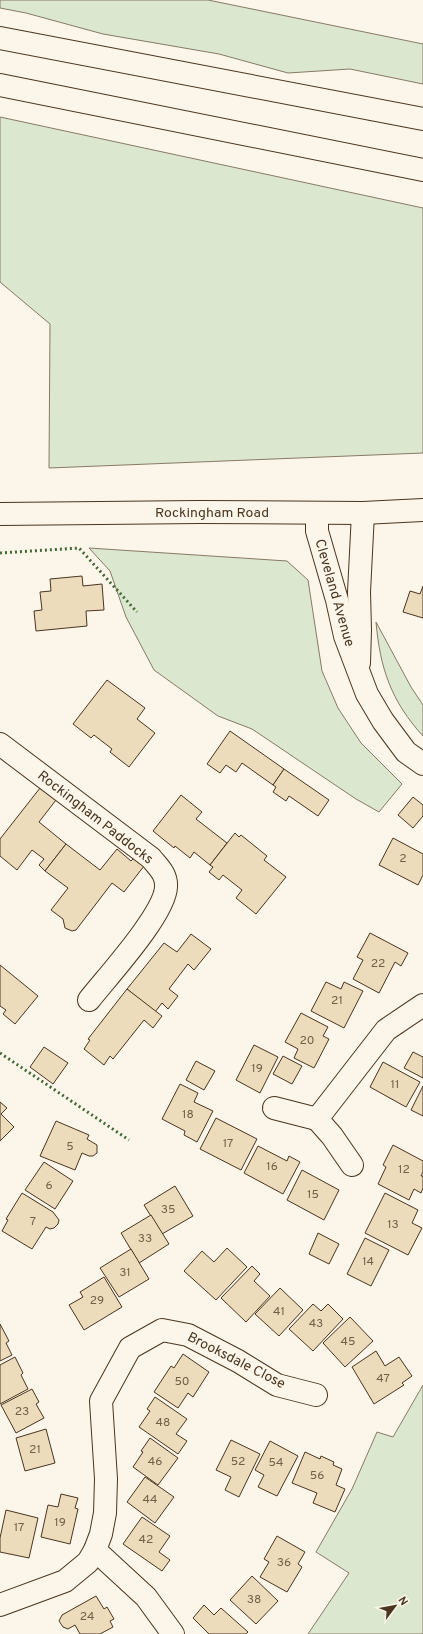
<svg xmlns="http://www.w3.org/2000/svg" width="423" height="1634" viewBox="0 0 423 1634" font-family="Overpass,sans-serif">
<style>
.green{fill:#dce7d0;stroke:#887966}
.building{fill:#ecdcbc;stroke:#4a3520}
.lines{fill:none;stroke-linecap:round;stroke-linejoin:round}
.minor-casing{stroke:#4a3520;stroke-width:24}
.tertiary-casing{stroke:#4a3520;stroke-width:24}
.primary-casing{stroke:#4a3520;stroke-width:24}
.trunk-casing{stroke:#4a3520;stroke-width:24}
.minor{stroke:#fbf6e9;stroke-width:22}
.tertiary{stroke:#fbf6e9;stroke-width:22}
.primary{stroke:#fbf6e9;stroke-width:22}
.trunk{stroke:#fbf6e9;stroke-width:22}
.hedge{stroke:#436837;stroke-width:3;stroke-dasharray:2 3;stroke-linecap:butt}
.labels{text-anchor:middle;dominant-baseline:central;stroke-width:3;stroke-linejoin:round;paint-order:stroke}
.number-label{font-size:12px;fill:#725f47}
.street-label{font-size:14px;fill:#4a3520;stroke:#fbf6e9}
</style>
<rect width="100%" height="100%" fill="#fbf6e9"/>
<g class="green">
<polygon points="0,0 208,0 423,44 423,84 350,69 288,73 219,54 103,34 26,13 0,8"/>
<polygon points="0,117 423,208 423,453 49,468 50,324 0,282"/>
<polygon points="89,548 287,561 308,580 322,671 338,708 361,743 402,784 379,812 356,799 252,729 218,716 154,670 126,617 110,571"/>
<path d="M376,622L411,687L423,705V736C391,701 380,668 376,622Z"/>
<polygon points="423,1385 423,1634 308,1634 349,1573 316,1552 352,1489 377,1432 393,1437"/>
</g>
<g class="building">
<polygon points="82,576 83,586 102,584 104,610 86,611 87,626 36,631 34,611 42,610 40,592 51,591 50,579"/>
<polygon points="423,586 423,618 403,612 410,591 420,594"/>
<polygon points="107,680 145,708 137,719 155,733 129,767 110,752 112,749 94,735 91,738 73,724"/>
<polygon points="230,731 284,769 273,785 242,763 236,772 226,765 220,773 207,764"/>
<polygon points="284,769 329,800 318,816 289,796 286,801 273,792 276,787 273,785"/>
<polygon points="40,788 56,800 39,822 66,844 45,871 39,865 44,859 32,850 17,870 0,856 0,839"/>
<polygon points="181,795 202,812 196,819 227,843 210,865 194,852 190,858 175,846 174,848 153,831"/>
<polygon points="413,797 423,805 423,816 413,828 398,815"/>
<polygon points="235,833 239,837 241,835 267,856 264,860 286,877 256,914 236,898 242,890 223,875 219,880 209,872 213,867 210,865"/>
<polygon points="393,838 423,854 423,875 418,885 379,865"/>
<polygon points="66,844 100,870 117,849 131,861 134,858 144,866 124,892 112,883 76,930 72,931 65,928 63,919 51,910 68,888 45,871"/>
<polygon points="370,933 408,953 401,966 395,962 379,993 353,979 363,960 357,957"/>
<polygon points="191,934 211,949 194,970 188,964 169,989 178,996 168,1009 162,1003 155,1012 127,989 164,943 177,952"/>
<polygon points="0,965 38,996 15,1024 3,1014 6,1010 0,1006"/>
<polygon points="326,982 341,989 344,982 363,991 344,1028 311,1011"/>
<polygon points="127,989 162,1016 153,1028 144,1020 113,1059 110,1056 104,1065 84,1049 90,1040 88,1039"/>
<polygon points="301,1013 328,1027 323,1036 329,1039 314,1068 294,1058 298,1049 285,1042"/>
<polygon points="254,1045 278,1057 260,1093 236,1080"/>
<polygon points="44,1047 68,1063 53,1084 30,1067"/>
<polygon points="413,1052 423,1057 423,1078 404,1068"/>
<polygon points="283,1056 302,1066 292,1084 273,1074"/>
<polygon points="196,1061 215,1071 204,1090 186,1080"/>
<polygon points="383,1062 420,1082 406,1107 370,1087"/>
<polygon points="180,1084 198,1093 194,1102 213,1111 197,1142 184,1135 185,1131 162,1119"/>
<polygon points="423,1086 423,1116 411,1110"/>
<polygon points="0,1102 7,1108 1,1114 14,1127 0,1141"/>
<polygon points="216,1118 257,1139 241,1170 200,1149"/>
<polygon points="56,1121 89,1135 87,1139 97,1145 97,1153 93,1156 89,1156 82,1153 75,1170 40,1156"/>
<polygon points="393,1145 423,1161 423,1172 421,1176 423,1176 423,1188 421,1193 414,1189 409,1200 378,1184 386,1167 383,1165"/>
<polygon points="258,1146 287,1161 289,1156 300,1162 283,1194 244,1173"/>
<polygon points="44,1162 73,1181 55,1209 25,1190"/>
<polygon points="302,1170 339,1190 324,1220 287,1200"/>
<polygon points="175,1186 193,1216 162,1234 144,1205"/>
<polygon points="22,1193 53,1212 59,1220 58,1224 54,1228 50,1229 46,1227 32,1249 2,1231 8,1220 6,1219"/>
<polygon points="385,1193 418,1210 412,1223 422,1228 408,1255 365,1233"/>
<polygon points="151,1215 169,1244 139,1263 121,1233"/>
<polygon points="318,1233 339,1244 329,1264 309,1254"/>
<polygon points="365,1238 389,1250 371,1286 347,1274"/>
<polygon points="227,1248 247,1267 216,1300 184,1271 202,1251 214,1262"/>
<polygon points="131,1249 149,1279 119,1297 100,1268"/>
<polygon points="252,1266 260,1274 254,1281 270,1296 246,1322 221,1298"/>
<polygon points="104,1277 122,1307 84,1330 69,1305 83,1297 80,1292"/>
<polygon points="280,1288 303,1310 279,1336 255,1314"/>
<polygon points="313,1304 321,1311 328,1304 343,1319 313,1351 289,1329"/>
<polygon points="350,1317 373,1341 345,1367 323,1343"/>
<polygon points="0,1324 9,1341 6,1343 12,1355 0,1361"/>
<polygon points="376,1351 385,1366 399,1357 412,1376 402,1383 404,1385 374,1404 352,1367"/>
<polygon points="183,1354 209,1372 193,1397 188,1393 178,1408 154,1392 171,1366 174,1368"/>
<polygon points="15,1357 23,1373 21,1375 28,1389 0,1404 0,1365"/>
<polygon points="32,1389 39,1402 36,1404 44,1418 16,1433 1,1405"/>
<polygon points="155,1397 187,1419 176,1434 187,1441 178,1454 139,1427 150,1411 147,1409"/>
<polygon points="46,1429 55,1463 25,1471 16,1438"/>
<polygon points="150,1438 178,1458 158,1485 133,1467 143,1452 141,1451"/>
<polygon points="231,1440 260,1454 239,1497 225,1490 231,1477 216,1470"/>
<polygon points="270,1441 298,1456 277,1496 258,1487 264,1475 255,1470"/>
<polygon points="305,1452 320,1459 321,1456 334,1462 333,1465 342,1469 336,1485 345,1489 335,1512 313,1503 317,1493 292,1483"/>
<polygon points="145,1477 174,1497 155,1523 127,1502"/>
<polygon points="61,1494 78,1498 75,1508 78,1509 70,1544 41,1537 48,1505 58,1507"/>
<polygon points="6,1510 38,1518 29,1558 0,1552 0,1538"/>
<polygon points="142,1517 170,1536 159,1552 170,1560 162,1571 123,1544"/>
<polygon points="277,1536 305,1552 298,1564 302,1567 287,1592 260,1577 269,1562 264,1559"/>
<polygon points="252,1576 278,1601 256,1624 230,1600"/>
<polygon points="96,1596 104,1609 107,1607 114,1619 110,1621 113,1627 100,1634 80,1634 75,1625 68,1629 63,1627 59,1621 62,1615"/>
<polygon points="204,1605 214,1615 221,1608 248,1632 246,1634 209,1634 193,1618"/>
</g>
<g class="lines">
<defs>
<g id="minor">
<path d="M0,744L151,858C158,867 167,874 166,887C165,914 107,977 89,1000"/>
<polyline points="274,1108 317,1119"/>
<polyline points="352,1165 332,1136 317,1119 386,1030 423,1005"/>
<polyline points="95,1550 146,1597 173,1634"/>
<polyline points="0,1605 65,1581 88,1562 95,1550 101,1534 105,1513 106,1479 101,1401 130,1348 162,1330 188,1335 238,1361 277,1385 316,1395"/>
</g>
<g id="tertiary">
<polyline points="317,513 317,531 337,600 345,636 367,694 383,721 406,752 423,764"/>
<polyline points="359,663 360,630 359,592 363,513"/>
</g>
<polyline id="primary" points="0,514 199,512 363,513 423,510"/>
<g id="trunk">
<polyline points="0,38 423,119"/>
<polyline points="0,85 423,170"/>
</g>
</defs>
<use href="#minor" class="minor-casing"/>
<use href="#tertiary" class="tertiary-casing"/>
<use href="#primary" class="primary-casing"/>
<use href="#trunk" class="trunk-casing"/>
<use href="#minor" class="minor"/>
<use href="#tertiary" class="tertiary"/>
<use href="#primary" class="primary"/>
<use href="#trunk" class="trunk"/>
<g class="hedge">
<polyline points="0,553 79,548 137,612"/>
<polyline points="0,1053 129,1140"/>
</g>
</g>
<g class="labels">
<g class="number-label">
<text x="403" y="859">2</text>
<text x="378" y="964">22</text>
<text x="337" y="1001">21</text>
<text x="307" y="1041">20</text>
<text x="257" y="1069">19</text>
<text x="395" y="1085">11</text>
<text x="188" y="1115">18</text>
<text x="228" y="1144">17</text>
<text x="70" y="1147">5</text>
<text x="272" y="1167">16</text>
<text x="404" y="1170">12</text>
<text x="49" y="1186">6</text>
<text x="313" y="1195">15</text>
<text x="168" y="1210">35</text>
<text x="33" y="1222">7</text>
<text x="393" y="1225">13</text>
<text x="145" y="1239">33</text>
<text x="368" y="1262">14</text>
<text x="125" y="1273">31</text>
<text x="97" y="1301">29</text>
<text x="279" y="1312">41</text>
<text x="316" y="1324">43</text>
<text x="348" y="1342">45</text>
<text x="383" y="1379">47</text>
<text x="182" y="1382">50</text>
<text x="22" y="1412">23</text>
<text x="163" y="1423">48</text>
<text x="35" y="1450">21</text>
<text x="155" y="1462">46</text>
<text x="238" y="1462">52</text>
<text x="276" y="1463">54</text>
<text x="317" y="1476">56</text>
<text x="150" y="1500">44</text>
<text x="60" y="1523">19</text>
<text x="19" y="1528">17</text>
<text x="146" y="1540">42</text>
<text x="284" y="1563">36</text>
<text x="254" y="1600">38</text>
<text x="87" y="1617">24</text>
</g>
<g class="street-label">
<text x="212" y="513">Rockingham Road</text>
<text transform="translate(334 593) rotate(74)">Cleveland Avenue</text>
<text transform="translate(95 818) rotate(38)">Rockingham Paddocks</text>
<text transform="translate(236 1361) rotate(27)">Brooksdale Close</text>
</g>
</g>
<g transform="translate(395 1606) rotate(58)" stroke="#fbf6e9" stroke-width="3" paint-order="stroke">
<path d="M0-3L7 15L0 10L-7 15Z" fill="#4a3520"/>
<text y="-6" font-size="11" font-weight="bold" text-anchor="middle" fill="#4a3520">N</text>
</g>
</svg>
